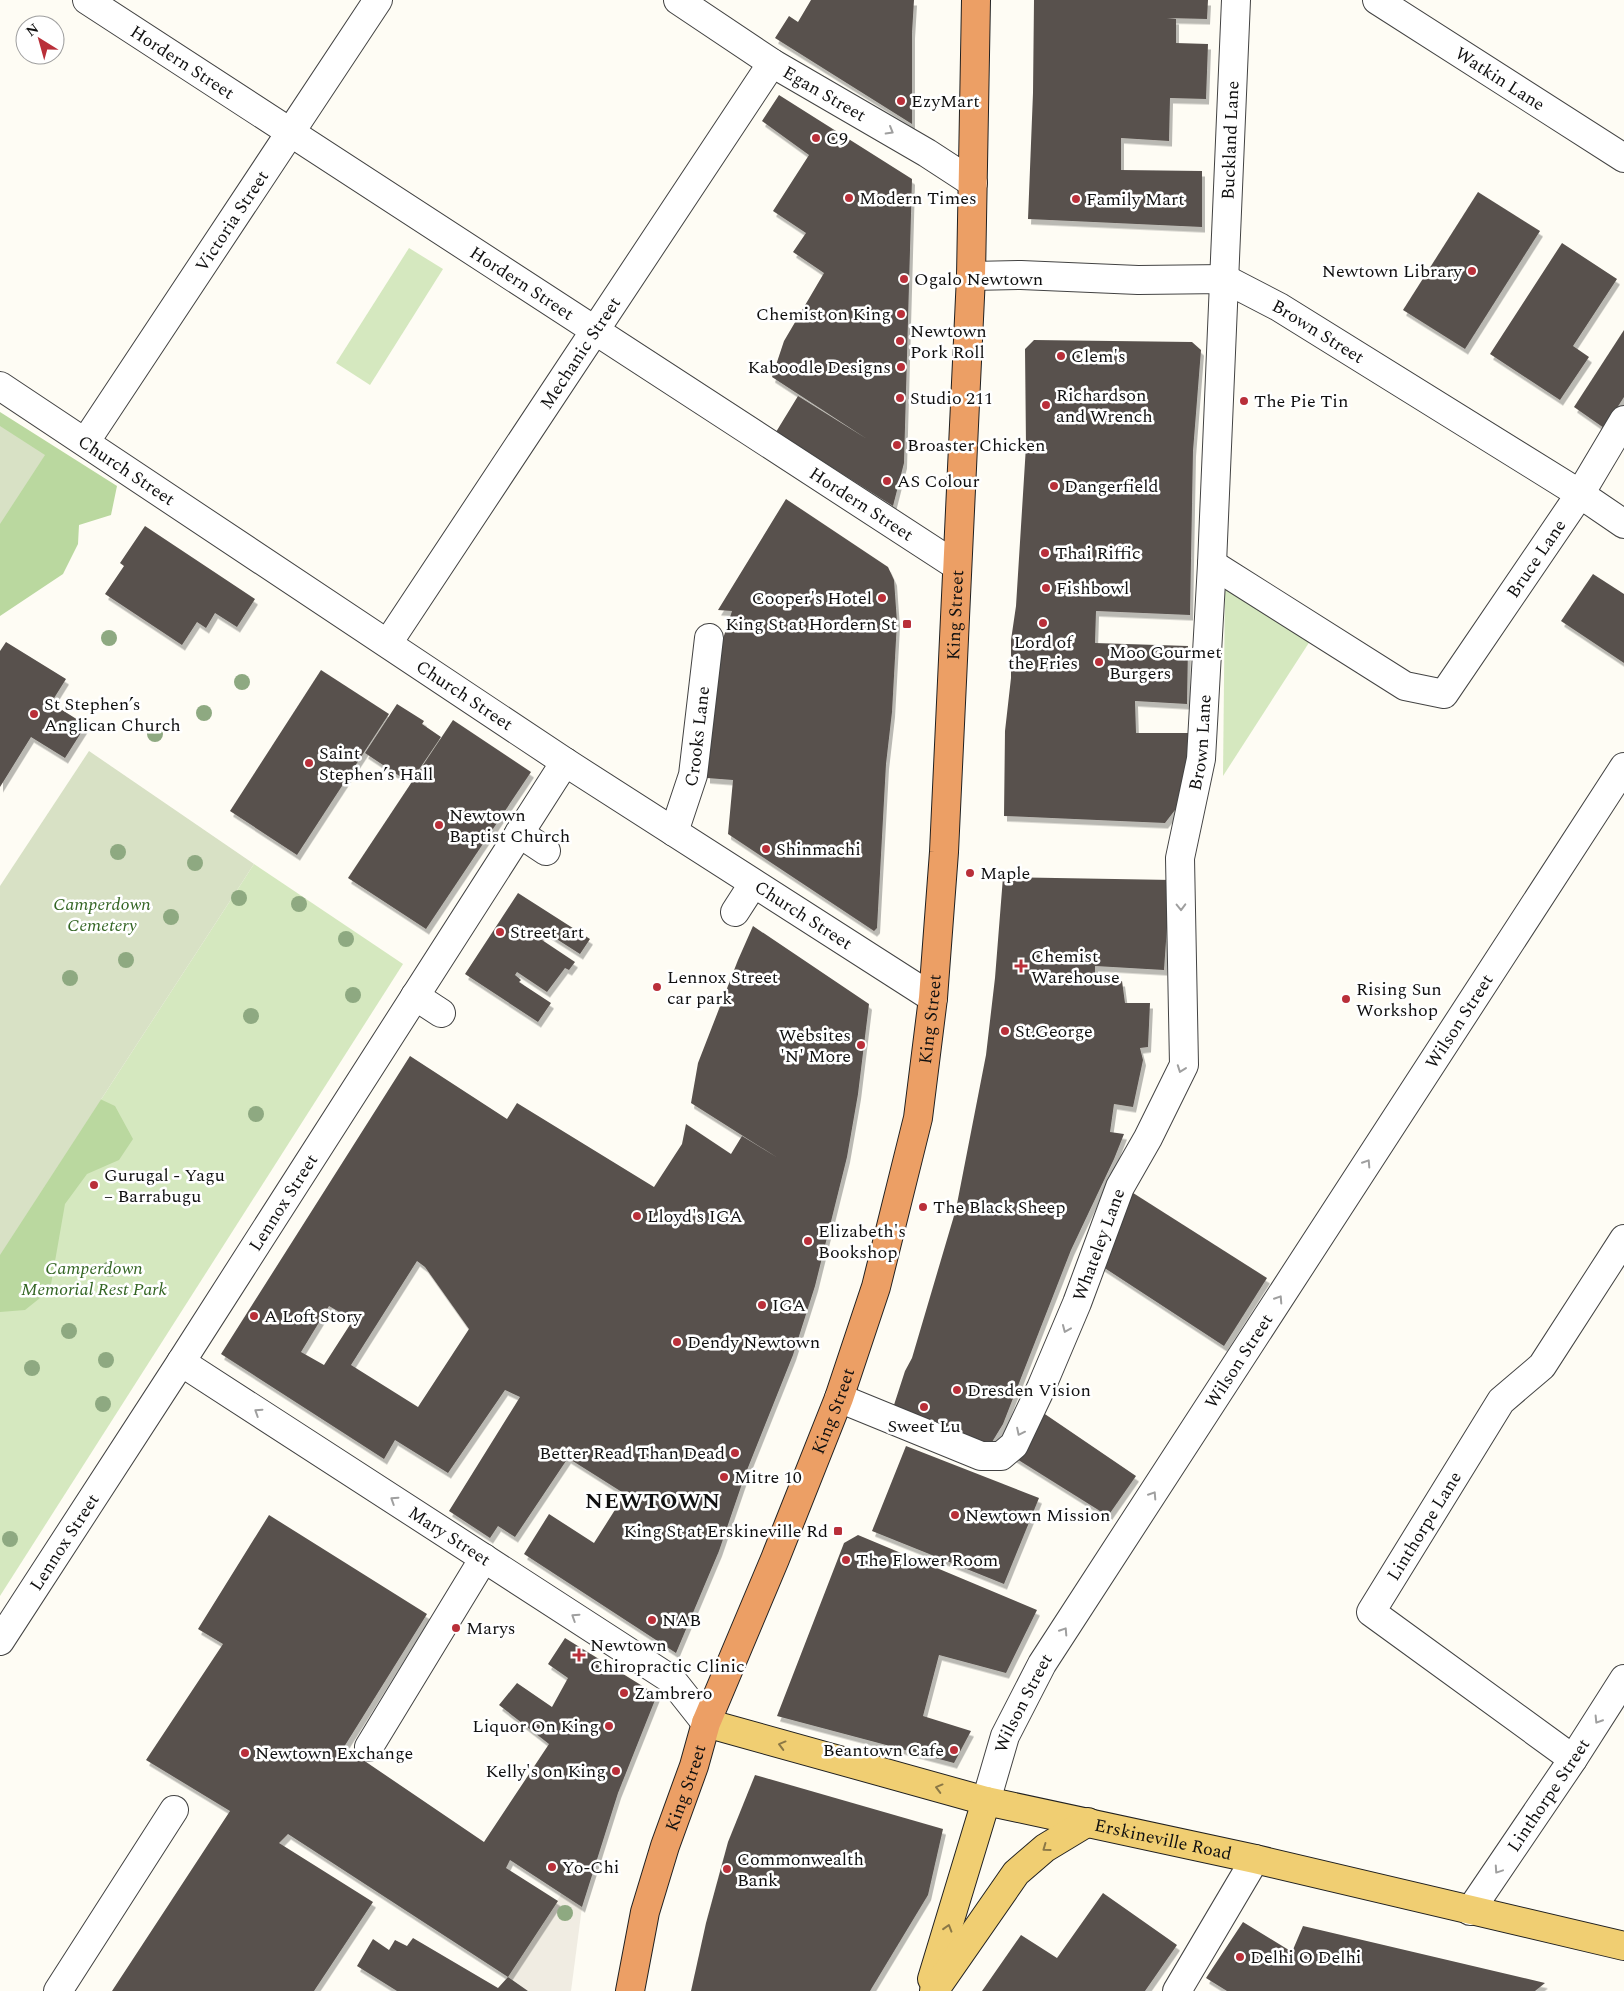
<svg xmlns="http://www.w3.org/2000/svg" width="1624" height="1991" viewBox="0 0 1624 1991" font-family="Spectral,serif">
<style>
.green{fill:#d5e8bf}
.forest{fill:#bad89f}
.cemetery{fill:#d8e1c5}
.plaza{fill:#f0ece2}
.building{fill:#58514d;fill-rule:evenodd;filter:url(#shadow)}
.lines{fill:none;stroke-linecap:round;stroke-linejoin:round}
.minor-casing{stroke:#434343;stroke-width:30}
.major-casing{stroke:#212121;stroke-width:30}
.highway-casing{stroke:#212121;stroke-width:30}
.minor{stroke:#fff;stroke-width:28}
.major{stroke:#f0ce72;stroke-width:28}
.highway{stroke:#ec9f65;stroke-width:28}
.tree{fill:#8ea981}
.oneway{stroke:#9f9f9f}
.oneway2{stroke:#8b7846}
.poi-dot{fill:#b92f39;stroke:#fff;stroke-width:2}
.labels{text-anchor:middle;dominant-baseline:central;stroke-width:5;stroke-linejoin:round;paint-order:stroke}
.street-label{font-size:18px;fill:#101010;stroke:#fff}
.poi-label{font-size:18px;fill:#101010;stroke:#fff;text-anchor:start}
.park-label{font-size:18px;font-style:italic;fill:#336523;stroke:#fff}
.district-label{font-size:22px;font-weight:bold;letter-spacing:1px;fill:#101010;stroke:#fff}
</style>
<defs>
<filter id="shadow"><feDropShadow dx="3" dy="5.5" stdDeviation="0" flood-color="#0004"/></filter>
</defs>
<rect width="100%" height="100%" fill="#fefcf4"/>
<g class="green">
<polygon points="409,248 443,269 370,385 336,363"/>
<polygon points="1225,586 1312,638 1223,776"/>
<polygon points="254,864 403,964 0,1596 0,1255"/>
</g>
<g class="forest">
<polygon points="0,412 117,486 111,515 79,525 78,544 63,574 0,616"/>
<polygon points="0,905 83,1091 115,1106 133,1139 119,1160 87,1174 65,1204 50,1290 25,1310 0,1312"/>
</g>
<g class="cemetery">
<polygon points="0,426 45,455 0,524"/>
<polygon points="89,751 254,864 0,1255 0,886"/>
</g>
<polygon class="plaza" points="562,1893 582,1907 571,1991 528,1991 508,1977"/>
<g class="building">
<polygon points="811,0 914,0 912,33 912,124 775,38 789,16 798,22"/>
<polygon points="1034,0 1208,0 1207,19 1167,18 1176,19 1176,43 1208,44 1206,99 1170,98 1169,141 1121,138 1121,170 1202,171 1202,227 1028,219 1033,93"/>
<polygon points="779,95 912,179 904,463 893,506 776,432 798,396 867,439 772,377 784,341 824,273 793,252 806,233 773,211 809,155 762,121"/>
<polygon points="1478,192 1540,231 1465,349 1403,310"/>
<polygon points="1562,243 1617,279 1573,346 1589,357 1560,400 1490,354"/>
<polygon points="1624,330 1624,397 1604,428 1574,407"/>
<polygon points="1034,340 1192,342 1201,350 1193,451 1190,615 1096,611 1095,643 1188,646 1187,704 1135,701 1136,733 1191,733 1185,797 1165,823 1004,816 1005,731 1011,678 1011,640 1016,606 1026,446 1025,349"/>
<polygon points="786,499 888,567 894,580 897,622 892,712 886,764 877,928 874,931 728,834 733,780 707,778 707,752 720,648 732,611 718,610"/>
<polygon points="145,526 255,599 237,627 215,613 206,628 197,622 182,645 105,594 124,566 120,563"/>
<polygon points="1593,574 1624,594 1624,663 1561,621"/>
<polygon points="6,642 66,679 51,703 86,725 65,758 31,737 0,787 0,651"/>
<polygon points="321,670 389,714 297,855 230,811"/>
<polygon points="397,704 424,721 422,724 441,737 418,771 414,769 412,773 406,769 401,777 365,753"/>
<polygon points="453,720 531,772 426,929 348,878"/>
<polygon points="1003,877 1173,880 1173,927 1167,927 1164,970 1095,966 1095,981 1122,981 1125,1003 1150,1003 1148,1047 1140,1048 1143,1060 1133,1107 1114,1104 1110,1132 1124,1134 1114,1159 1071,1250 1003,1424 989,1447 893,1408 905,1371 912,1358 956,1209 986,1055 995,978"/>
<polygon points="518,893 590,939 580,954 544,931 539,938 575,962 569,970 565,968 547,992 517,972 515,975 521,980 519,982 551,1003 538,1022 465,974"/>
<path d="M753,926L869,1004L858,1094L847,1157L815,1286L793,1355L745,1475L719,1551L676,1653L524,1554L549,1514L594,1543L625,1494L568,1458L515,1537L498,1526L490,1538L449,1511L520,1397L505,1390L448,1473L395,1440L384,1459L221,1354L410,1056L507,1119L517,1103L654,1187L682,1144L686,1124L731,1154L742,1136L778,1158L691,1103L698,1063L738,960ZM417,1261L425,1267L469,1329L418,1407L351,1365ZM329,1306L353,1320L324,1365L301,1352Z"/>
<polygon points="1130,1191 1267,1278 1224,1346 1100,1265"/>
<polygon points="1036,1408 1136,1476 1108,1516 1012,1456"/>
<polygon points="906,1446 1039,1498 1004,1584 872,1531"/>
<polygon points="269,1515 427,1614 344,1747 484,1842 549,1744 499,1705 517,1683 552,1707 568,1678 548,1664 565,1638 657,1695 618,1793 582,1907 510,1860 506,1868 558,1901 508,1977 528,1991 397,1991 357,1966 373,1939 389,1950 395,1940 407,1946 413,1938 498,1988 508,1977 288,1834 279,1843 373,1902 314,1991 112,1991 230,1811 146,1760 223,1644 198,1629"/>
<polygon points="858,1535 1037,1610 1006,1673 939,1655 923,1716 971,1731 954,1763 777,1716 844,1543"/>
<polygon points="755,1775 943,1829 928,1895 870,1991 691,1991 706,1923 728,1842"/>
<polygon points="1103,1893 1177,1945 1145,1991 982,1991 1021,1935 1057,1958"/>
<polygon points="1243,1922 1292,1952 1303,1926 1545,1983 1535,1991 1227,1991 1206,1978"/>
</g>
<g class="lines">
<defs>
<g id="minor">
<path id="s1" d="M87,0L957,566"/>
<path id="s2" d="M678,0L772,63L927,153L973,183"/>
<path id="s3" d="M1377,0L1624,158"/>
<path id="s4" d="M971,276L1021,275L1138,280L1225,279L1279,307L1580,494L1624,524"/>
<path id="s5" d="M0,386L565,762L933,998"/>
<path id="s6" d="M86,441L378,0"/>
<path id="s7" d="M1212,564L1405,686L1444,694L1580,494L1624,420"/>
<path id="s8" d="M388,643L772,63"/>
<path id="s9" d="M674,832L693,775L709,638"/>
<polyline points="519,833 546,851"/>
<polyline points="735,912 753,884"/>
<polyline points="415,996 441,1013"/>
<path id="s10" d="M181,1362L672,1680L706,1723"/>
<path id="s11" d="M839,1398L981,1456H1001L1014,1445L1041,1388L1077,1303L1120,1187L1148,1138L1184,1065L1180,858L1201,759L1212,564L1236,0"/>
<path id="s12" d="M0,1641L181,1362L565,762"/>
<polyline points="369,1747 484,1558"/>
<path id="s13" d="M1573,1759L1371,1612L1501,1401L1542,1366L1624,1239"/>
<path id="s14" d="M986,1801L1005,1736L1042,1664L1624,767"/>
<path id="s15" d="M1470,1911L1573,1759L1624,1679"/>
<polyline points="58,1991 174,1810"/>
<polyline points="1177,1991 1255,1859"/>
</g>
<g id="major">
<path id="s16" d="M706,1723L986,1801L1255,1859L1624,1946"/>
<polyline points="932,1979 986,1801"/>
<polyline points="934,1991 1016,1873 1045,1848 1088,1822"/>
</g>
<g id="highway">
<path id="s17" d="M630,1991L645,1912L665,1846L694,1766L706,1723L775,1559L839,1398L876,1287L918,1118L933,998L944,852L971,276L976,0"/>
</g>
</defs>
<use href="#minor" class="minor-casing"/>
<use href="#major" class="major-casing"/>
<use href="#highway" class="highway-casing"/>
<use href="#minor" class="minor"/>
<use href="#major" class="major"/>
<use href="#highway" class="highway"/>
</g>
<g class="tree">
<circle cx="109" cy="638" r="8"/>
<circle cx="242" cy="682" r="8"/>
<circle cx="204" cy="713" r="8"/>
<circle cx="155" cy="734" r="8"/>
<circle cx="118" cy="852" r="8"/>
<circle cx="195" cy="863" r="8"/>
<circle cx="239" cy="898" r="8"/>
<circle cx="299" cy="904" r="8"/>
<circle cx="171" cy="917" r="8"/>
<circle cx="346" cy="939" r="8"/>
<circle cx="126" cy="960" r="8"/>
<circle cx="70" cy="978" r="8"/>
<circle cx="353" cy="995" r="8"/>
<circle cx="251" cy="1016" r="8"/>
<circle cx="256" cy="1114" r="8"/>
<circle cx="110" cy="1269" r="8"/>
<circle cx="69" cy="1331" r="8"/>
<circle cx="106" cy="1360" r="8"/>
<circle cx="32" cy="1368" r="8"/>
<circle cx="103" cy="1404" r="8"/>
<circle cx="10" cy="1539" r="8"/>
<circle cx="565" cy="1913" r="8"/>
</g>
<defs><path id="oneway-chevron" d="M-2-3.5L2.5 0L-2 3.5" fill="none" stroke-width="1.6" stroke-linecap="round" stroke-linejoin="round" transform="scale(1.25)"/></defs>
<g class="oneway">
<use href="#oneway-chevron" transform="translate(890 131) rotate(30)"/>
<use href="#oneway-chevron" transform="translate(1181 907) rotate(89)"/>
<use href="#oneway-chevron" transform="translate(1181 1069) rotate(110)"/>
<use href="#oneway-chevron" transform="translate(1367 1163) rotate(-57)"/>
<use href="#oneway-chevron" transform="translate(1279 1299) rotate(-57)"/>
<use href="#oneway-chevron" transform="translate(1066 1329) rotate(113)"/>
<use href="#oneway-chevron" transform="translate(258 1412) rotate(-147)"/>
<use href="#oneway-chevron" transform="translate(1020 1432) rotate(116)"/>
<use href="#oneway-chevron" transform="translate(1153 1495) rotate(-57)"/>
<use href="#oneway-chevron" transform="translate(394 1500) rotate(-147)"/>
<use href="#oneway-chevron" transform="translate(575 1617) rotate(-147)"/>
<use href="#oneway-chevron" transform="translate(1064 1631) rotate(-57)"/>
<use href="#oneway-chevron" transform="translate(1598 1720) rotate(122)"/>
<use href="#oneway-chevron" transform="translate(1498 1870) rotate(124)"/>
</g>
<g class="oneway2">
<use href="#oneway-chevron" transform="translate(782 1745) rotate(-165)"/>
<use href="#oneway-chevron" transform="translate(939 1788) rotate(-165)"/>
<use href="#oneway-chevron" transform="translate(1046 1848) rotate(144)"/>
<use href="#oneway-chevron" transform="translate(948 1928) rotate(-73)"/>
</g>
<g class="poi-dot">
<circle cx="901" cy="101" r="5"/>
<circle cx="816" cy="138" r="5"/>
<circle cx="849" cy="198" r="5"/>
<circle cx="1076" cy="199" r="5"/>
<circle cx="1472" cy="271" r="5"/>
<circle cx="904" cy="279" r="5"/>
<circle cx="901" cy="314" r="5"/>
<circle cx="900" cy="341" r="5"/>
<circle cx="1061" cy="356" r="5"/>
<circle cx="901" cy="367" r="5"/>
<circle cx="900" cy="398" r="5"/>
<circle cx="1244" cy="401" r="5"/>
<circle cx="1046" cy="405" r="5"/>
<circle cx="897" cy="445" r="5"/>
<circle cx="887" cy="481" r="5"/>
<circle cx="1054" cy="486" r="5"/>
<circle cx="1045" cy="553" r="5"/>
<circle cx="1046" cy="588" r="5"/>
<circle cx="882" cy="598" r="5"/>
<circle cx="1043" cy="623" r="5"/>
<rect x="902" y="619" width="10" height="10" rx="2.5"/>
<circle cx="1099" cy="662" r="5"/>
<circle cx="34" cy="714" r="5"/>
<circle cx="309" cy="763" r="5"/>
<circle cx="439" cy="825" r="5"/>
<circle cx="766" cy="849" r="5"/>
<circle cx="970" cy="873" r="5"/>
<circle cx="500" cy="932" r="5"/>
<path d="M1018.5 958.5h5v5h5v5h-5v5h-5v-5h-5v-5h5z"/>
<circle cx="657" cy="987" r="5"/>
<circle cx="1346" cy="999" r="5"/>
<circle cx="1005" cy="1031" r="5"/>
<circle cx="861" cy="1045" r="5"/>
<circle cx="94" cy="1185" r="5"/>
<circle cx="923" cy="1207" r="5"/>
<circle cx="637" cy="1216" r="5"/>
<circle cx="808" cy="1241" r="5"/>
<circle cx="762" cy="1305" r="5"/>
<circle cx="254" cy="1316" r="5"/>
<circle cx="677" cy="1342" r="5"/>
<circle cx="957" cy="1390" r="5"/>
<circle cx="924" cy="1407" r="5"/>
<circle cx="735" cy="1453" r="5"/>
<circle cx="724" cy="1477" r="5"/>
<circle cx="955" cy="1515" r="5"/>
<rect x="833" y="1526" width="10" height="10" rx="2.5"/>
<circle cx="846" cy="1560" r="5"/>
<circle cx="652" cy="1620" r="5"/>
<circle cx="456" cy="1628" r="5"/>
<path d="M576.5 1647.5h5v5h5v5h-5v5h-5v-5h-5v-5h5z"/>
<circle cx="624" cy="1693" r="5"/>
<circle cx="609" cy="1726" r="5"/>
<circle cx="954" cy="1750" r="5"/>
<circle cx="245" cy="1753" r="5"/>
<circle cx="616" cy="1771" r="5"/>
<circle cx="552" cy="1867" r="5"/>
<circle cx="727" cy="1869" r="5"/>
<circle cx="1240" cy="1957" r="5"/>
</g>
<g class="labels">
<g class="street-label">
<text stroke="none"><textPath href="#s1" startOffset="114">Hordern Street</textPath></text>
<text stroke="none"><textPath href="#s3" startOffset="146">Watkin Lane</textPath></text>
<text stroke="none"><textPath href="#s2" startOffset="174">Egan Street</textPath></text>
<text stroke="none"><textPath href="#s11" startOffset="1535">Buckland Lane</textPath></text>
<text stroke="none"><textPath href="#s6" startOffset="264">Victoria Street</textPath></text>
<text stroke="none"><textPath href="#s1" startOffset="519">Hordern Street</textPath></text>
<text stroke="none"><textPath href="#s4" startOffset="361">Brown Street</textPath></text>
<text stroke="none"><textPath href="#s8" startOffset="348">Mechanic Street</textPath></text>
<text stroke="none"><textPath href="#s5" startOffset="152">Church Street</textPath></text>
<text stroke="none"><textPath href="#s1" startOffset="924">Hordern Street</textPath></text>
<text stroke="none"><textPath href="#s7" startOffset="432">Bruce Lane</textPath></text>
<text stroke="none"><textPath href="#s17" startOffset="1426">King Street</textPath></text>
<text stroke="none"><textPath href="#s5" startOffset="558">Church Street</textPath></text>
<text stroke="none"><textPath href="#s9" startOffset="99">Crooks Lane</textPath></text>
<text stroke="none"><textPath href="#s11" startOffset="932">Brown Lane</textPath></text>
<text stroke="none"><textPath href="#s5" startOffset="962">Church Street</textPath></text>
<text stroke="none"><textPath href="#s17" startOffset="1021">King Street</textPath></text>
<text stroke="none"><textPath href="#s14" startOffset="915">Wilson Street</textPath></text>
<text stroke="none"><textPath href="#s12" startOffset="522">Lennox Street</textPath></text>
<text stroke="none"><textPath href="#s11" startOffset="408">Whateley Lane</textPath></text>
<text stroke="none"><textPath href="#s14" startOffset="510">Wilson Street</textPath></text>
<text stroke="none"><textPath href="#s17" startOffset="616">King Street</textPath></text>
<text stroke="none"><textPath href="#s13" startOffset="351">Linthorpe Lane</textPath></text>
<text stroke="none"><textPath href="#s10" startOffset="320">Mary Street</textPath></text>
<text stroke="none"><textPath href="#s12" startOffset="118">Lennox Street</textPath></text>
<text stroke="none"><textPath href="#s14" startOffset="105">Wilson Street</textPath></text>
<text stroke="none"><textPath href="#s17" startOffset="211">King Street</textPath></text>
<text stroke="none"><textPath href="#s15" startOffset="140">Linthorpe Street</textPath></text>
<text stroke="none"><textPath href="#s16" startOffset="472">Erskineville Road</textPath></text>
</g>
<g class="poi-label">
<text x="911" y="101">EzyMart</text>
<text x="826" y="138">C9</text>
<text x="859" y="198">Modern Times</text>
<text x="1086" y="199">Family Mart</text>
<text x="1462" y="271" text-anchor="end">Newtown Library</text>
<text x="914" y="279">Ogalo Newtown</text>
<text x="891" y="314" text-anchor="end">Chemist on King</text>
<text x="910" y="331">Newtown<tspan x="910" dy="21">Pork Roll</tspan></text>
<text x="1071" y="356">Clem's</text>
<text x="891" y="367" text-anchor="end">Kaboodle Designs</text>
<text x="1056" y="395">Richardson<tspan x="1056" dy="21">and Wrench</tspan></text>
<text x="910" y="398">Studio 211</text>
<text x="1254" y="401">The Pie Tin</text>
<text x="907" y="445">Broaster Chicken</text>
<text x="897" y="481">AS Colour</text>
<text x="1064" y="486">Dangerfield</text>
<text x="1055" y="553">Thai Riffic</text>
<text x="1056" y="588">Fishbowl</text>
<text x="872" y="598" text-anchor="end">Cooper's Hotel</text>
<text x="897" y="624" text-anchor="end">King St at Hordern St</text>
<text x="1043" y="642" text-anchor="middle">Lord of<tspan x="1043" dy="21">the Fries</tspan></text>
<text x="1109" y="652">Moo Gourmet<tspan x="1109" dy="21">Burgers</tspan></text>
<text x="44" y="704">St Stephen’s<tspan x="44" dy="21">Anglican Church</tspan></text>
<text x="319" y="753">Saint<tspan x="319" dy="21">Stephen’s Hall</tspan></text>
<text x="449" y="815">Newtown<tspan x="449" dy="21">Baptist Church</tspan></text>
<text x="776" y="849">Shinmachi</text>
<text x="980" y="873">Maple</text>
<text x="510" y="932">Street art</text>
<text x="1031" y="956">Chemist<tspan x="1031" dy="21">Warehouse</tspan></text>
<text x="667" y="977">Lennox Street<tspan x="667" dy="21">car park</tspan></text>
<text x="1356" y="989">Rising Sun<tspan x="1356" dy="21">Workshop</tspan></text>
<text x="1015" y="1031">St.George</text>
<text x="851" y="1035" text-anchor="end">Websites<tspan x="851" dy="21">'N' More</tspan></text>
<text x="104" y="1175">Gurugal - Yagu<tspan x="104" dy="21">– Barrabugu</tspan></text>
<text x="933" y="1207">The Black Sheep</text>
<text x="647" y="1216">Lloyd's IGA</text>
<text x="818" y="1231">Elizabeth's<tspan x="818" dy="21">Bookshop</tspan></text>
<text x="772" y="1305">IGA</text>
<text x="264" y="1316">A Loft Story</text>
<text x="687" y="1342">Dendy Newtown</text>
<text x="967" y="1390">Dresden Vision</text>
<text x="924" y="1426" text-anchor="middle">Sweet Lu</text>
<text x="725" y="1453" text-anchor="end">Better Read Than Dead</text>
<text x="734" y="1477">Mitre 10</text>
<text x="965" y="1515">Newtown Mission</text>
<text x="828" y="1531" text-anchor="end">King St at Erskineville Rd</text>
<text x="856" y="1560">The Flower Room</text>
<text x="662" y="1620">NAB</text>
<text x="466" y="1628">Marys</text>
<text x="590" y="1645">Newtown<tspan x="590" dy="21">Chiropractic Clinic</tspan></text>
<text x="634" y="1693">Zambrero</text>
<text x="599" y="1726" text-anchor="end">Liquor On King</text>
<text x="944" y="1750" text-anchor="end">Beantown Cafe</text>
<text x="255" y="1753">Newtown Exchange</text>
<text x="606" y="1771" text-anchor="end">Kelly's on King</text>
<text x="737" y="1859">Commonwealth<tspan x="737" dy="21">Bank</tspan></text>
<text x="562" y="1867">Yo-Chi</text>
<text x="1250" y="1957">Delhi O Delhi</text>
</g>
<g class="park-label">
<text x="102" y="904">Camperdown<tspan x="102" dy="21">Cemetery</tspan></text>
<text x="94" y="1268">Camperdown<tspan x="94" dy="21">Memorial Rest Park</tspan></text>
</g>
<g class="district-label">
<text x="653" y="1501">NEWTOWN</text>
</g>
</g>
<g transform="translate(40 40) rotate(323)"><circle r="24" fill="#ffffff" stroke="#9f9f9f"/>
<path d="M0-4L9 19L0 12L-9 19Z" fill="#b92f39"/>
<text y="-8" font-size="14" font-weight="bold" text-anchor="middle" fill="#101010">N</text>
</g>
</svg>
